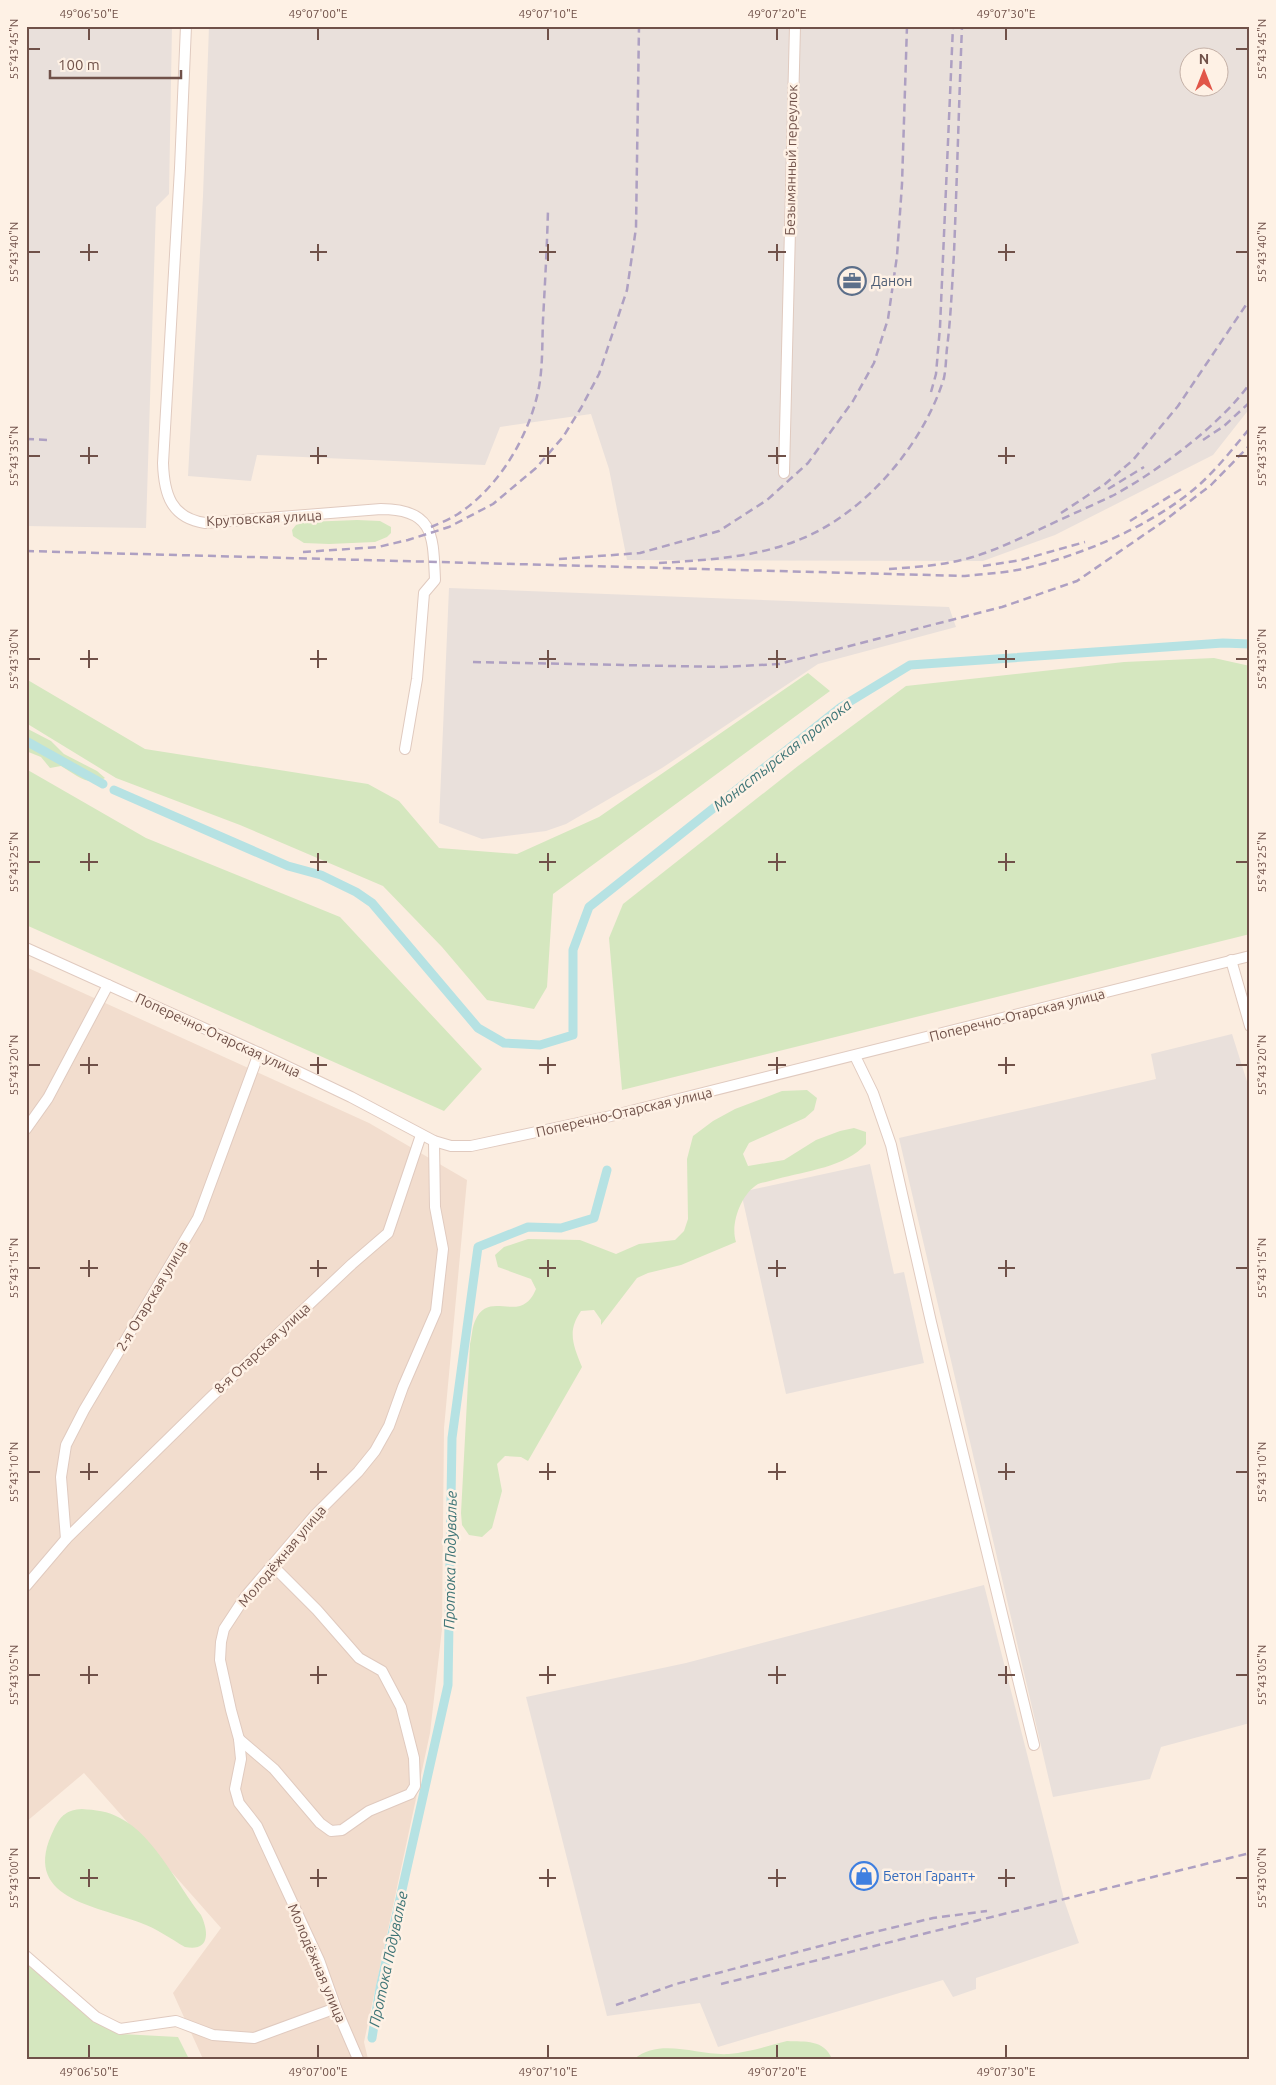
<svg xmlns="http://www.w3.org/2000/svg" width="1276" height="2085" viewBox="0 0 1276 2085" font-family="Ubuntu,sans-serif">
<style>
.residential{fill:#f2ddce}
.industrial{fill:#e9e0db;fill-rule:evenodd}
.green{fill:#d5e7bf}
.lines{fill:none;stroke-linecap:round;stroke-linejoin:round}
.canal{stroke:#b6e2e3;stroke-width:9}
.minor-casing{stroke:#e0cabf;stroke-width:12}
.minor{stroke:#fff;stroke-width:10}
.rail{stroke:#aea0c2;stroke-width:2.5;stroke-dasharray:8 5;stroke-linecap:butt}
.ticks{fill:none;stroke:#705149;stroke-width:2}
.labels{text-anchor:middle;dominant-baseline:central;stroke-width:5;stroke-linejoin:round;paint-order:stroke}
.street-label{font-size:14px;fill:#705149;stroke:#fef1e5}
.service-label{font-size:14px;fill:#4e5e75;stroke:#fef1e5;text-anchor:start}
.shop-label{font-size:14px;fill:#366cbe;stroke:#fef1e5;text-anchor:start}
.water-label{font-size:15px;font-style:italic;fill:#3d7476;stroke:#fef1e5}
.neatline{fill:none;stroke:#705149;stroke-width:2}
.ticks-label{font-size:12px;text-anchor:middle;fill:#705149}
</style>
<rect width="100%" height="100%" fill="#fbede0"/>
<polygon class="residential" points="26,967 369,1123 467,1180 444,1428 442,1629 430,1733 364,2042 368,2059 203,2059 173,1993 221,1928 84,1773 26,1822"/>
<g class="industrial">
<polygon points="26,26 172,26 169,194 156,207 146,528 26,526"/>
<path d="M209,26H1250V408L1213,455L1055,535L983,561L627,560L609,469L591,414L500,427L485,465L257,455L251,481L188,476L203,196ZM1188,58H1218V88H1188Z"/>
<polygon points="449,588 949,607 956,627 818,664 662,768 566,824 546,831 482,839 439,823"/>
<polygon points="1232,1034 1250,1091 1250,1723 1161,1747 1150,1779 1053,1797 899,1138 1156,1079 1151,1054"/>
<polygon points="870,1164 894,1274 904,1272 924,1363 786,1394 741,1192"/>
<polygon points="984,1585 1065,1903 1079,1943 976,1978 976,1989 953,1997 943,1980 718,2047 700,2003 607,2016 526,1697 686,1663"/>
</g>
<g class="green">
<polygon points="357,520 380,521 391,527 391,533 387,537 375,542 329,544 304,543 293,536 292,530 296,525 307,522"/>
<polygon points="1214,658 1250,666 1250,934 622,1090 609,938 623,904 798,766 906,686 1124,662"/>
<polygon points="808,673 830,691 553,894 547,987 534,1009 487,1000 442,947 383,886 240,825 116,778 26,723 26,679 145,749 368,784 399,801 439,848 517,854 599,817"/>
<path d="M26,728L51,741L64,754L97,771L105,778C89,788 75,774 61,766L50,768L41,757L26,751Z"/>
<polygon points="26,769 146,838 340,917 482,1069 444,1111 26,925"/>
<path d="M807,1090L817,1098L814,1110L805,1118L749,1143L743,1154L748,1166L784,1160L816,1140L840,1131L854,1128L866,1132V1144C846,1167 806,1171 777,1179C771,1181 764,1182 758,1184C741,1194 730,1224 736,1242L681,1265L648,1273L637,1278L601,1325V1320L594,1310L581,1311C567,1331 573,1345 582,1367L528,1461L521,1457L505,1456L497,1464L502,1491L492,1528L482,1537L469,1535L462,1525L461,1513L470,1344C472,1337 472,1327 475,1321C485,1297 504,1310 520,1306C529,1303 533,1296 536,1289L531,1279L498,1267L495,1255L504,1247L528,1239L580,1240L616,1254L639,1244L675,1240L684,1231L688,1219L687,1159L693,1136L713,1121L735,1109L782,1091Z"/>
<path d="M82,1809C95,1810 108,1811 120,1818C155,1836 177,1885 201,1915C209,1932 210,1952 185,1947C171,1939 156,1928 141,1923C95,1905 19,1899 54,1829C61,1815 67,1810 82,1809Z"/>
<polygon points="26,1961 96,2020 121,2034 178,2037 189,2059 26,2059"/>
<path d="M787,2041C805,2042 824,2039 832,2059H634C661,2037 698,2056 729,2054C749,2052 768,2046 787,2041Z"/>
</g>
<g class="lines">
<g class="canal">
<polyline points="26,741 103,784"/>
<polyline points="114,790 288,866 321,875 356,892 372,903 478,1028 504,1043 540,1045 573,1035 573,950 589,907 841,707 910,665 1223,643 1250,644"/>
<polyline points="372,2038 380,1988 448,1685 452,1438 478,1247 528,1227 561,1228 594,1218 607,1170"/>
</g>
<defs>
<g id="minor">
<path d="M186,26L180,168L163,463C164,494 171,518 205,523L381,509C435,509 433,537 435,580L424,593L417,679L405,749"/>
<polyline points="784,473 795,26"/>
<polyline points="26,948 259,1053 351,1097 434,1141 451,1146 471,1146 611,1116 1250,956"/>
<polyline points="1231,960 1250,1026"/>
<polyline points="855,1056 873,1093 891,1145 931,1322 1034,1745"/>
<polyline points="26,1129 48,1098 108,985"/>
<polyline points="66,1539 61,1477 66,1445 84,1410 198,1218 259,1053"/>
<polyline points="26,1586 66,1539 211,1397 352,1264 388,1233 421,1135"/>
<polyline points="239,1739 274,1769 320,1823 331,1831 342,1830 369,1811 410,1794 415,1786 414,1758 401,1707 382,1671 359,1658 317,1610 272,1565"/>
<polyline points="26,1956 96,2017 120,2029 176,2021 213,2035 254,2038 336,2008"/>
<polyline points="358,2059 336,2008 319,1960 257,1826 239,1803 235,1789 241,1759 239,1739 231,1710 220,1660 221,1642 224,1629 245,1597 315,1515 358,1472 375,1451 389,1426 403,1387 436,1311 443,1249 435,1207 434,1141"/>
</g>
</defs>
<use href="#minor" class="minor-casing"/>
<use href="#minor" class="minor"/>
<g class="rail">
<polyline points="931,392 936,374 940,327 953,26"/>
<polyline points="26,439 49,440"/>
<polyline points="1203,440 1224,426 1250,402"/>
<polyline points="1108,489 1144,467"/>
<polyline points="1061,513 1105,484 1133,460 1178,406 1250,299"/>
<polyline points="1130,521 1183,488"/>
<path d="M431,527C440,523 450,519 458,514C498,488 528,438 538,392C543,369 542,344 543,320C545,283 547,247 548,210"/>
<path d="M26,551L965,576C984,574 1003,573 1022,569C1083,555 1152,526 1199,485C1218,468 1234,447 1250,428"/>
<polyline points="303,552 378,547 408,540 449,527 493,504 536,468 563,437 581,408 599,374 627,290 636,228 639,26"/>
<polyline points="559,559 640,553 719,531 767,500 808,463 853,401 874,363 888,319 897,256 902,184 907,26"/>
<path d="M659,563C705,560 752,558 796,541C863,516 923,446 944,378C946,368 946,357 947,348C951,316 952,285 954,253C957,178 959,102 962,26"/>
<polyline points="983,566 1021,560 1085,542"/>
<path d="M889,569C918,567 948,565 976,556C1001,548 1025,536 1049,525C1070,515 1091,506 1112,496C1154,474 1223,423 1250,383"/>
<polyline points="473,662 722,667 779,664 1002,607 1077,581 1164,521 1211,485 1250,445"/>
<polyline points="721,1984 1250,1853"/>
<polyline points="616,2005 676,1984 866,1934 933,1918 987,1911"/>
</g>
</g>
<path class="ticks" d="M89,28V40M318,28V40M548,28V40M777,28V40M1006,28V40M28,49H40M1236,49H1248M89,244V261M318,244V261M548,244V261M777,244V261M1006,244V261M28,252H40M80,252H98M310,252H327M539,252H556M768,252H786M998,252H1015M1236,252H1248M89,447V464M318,447V464M548,447V464M777,447V464M1006,447V464M28,456H40M80,456H98M310,456H327M539,456H556M768,456H786M998,456H1015M1236,456H1248M89,650V668M318,650V668M548,650V668M777,650V668M1006,650V668M28,659H40M80,659H98M310,659H327M539,659H556M768,659H786M998,659H1015M1236,659H1248M89,853V871M318,853V871M548,853V871M777,853V871M1006,853V871M28,862H40M80,862H98M310,862H327M539,862H556M768,862H786M998,862H1015M1236,862H1248M89,1057V1074M318,1057V1074M548,1057V1074M777,1057V1074M1006,1057V1074M28,1065H40M80,1065H98M310,1065H327M539,1065H556M768,1065H786M998,1065H1015M1236,1065H1248M89,1260V1277M318,1260V1277M548,1260V1277M777,1260V1277M1006,1260V1277M28,1268H40M80,1268H98M310,1268H327M539,1268H556M768,1268H786M998,1268H1015M1236,1268H1248M89,1463V1480M318,1463V1480M548,1463V1480M777,1463V1480M1006,1463V1480M28,1472H40M80,1472H98M310,1472H327M539,1472H556M768,1472H786M998,1472H1015M1236,1472H1248M89,1666V1684M318,1666V1684M548,1666V1684M777,1666V1684M1006,1666V1684M28,1675H40M80,1675H98M310,1675H327M539,1675H556M768,1675H786M998,1675H1015M1236,1675H1248M89,1869V1887M318,1869V1887M548,1869V1887M777,1869V1887M1006,1869V1887M28,1878H40M80,1878H98M310,1878H327M539,1878H556M768,1878H786M998,1878H1015M1236,1878H1248M89,2045V2058M318,2045V2058M548,2045V2058M777,2045V2058M1006,2045V2058"/>
<defs>
<symbol id="office-ring" viewBox="-11 -11 22 22"><circle r="9.5" fill="#fef1e5" stroke="#5c6f8a" stroke-width="1.5"/><path d="M-6-3h4V-5.5h4V-3h4V5H-6ZM-1-4.5V-3h2v-1.5ZM-6 0V1H6V0Z" fill="#5c6f8a"/></symbol>
<symbol id="shop-ring" viewBox="-11 -11 22 22"><circle r="9.5" fill="#fef1e5" stroke="#3f7fe0" stroke-width="1.5"/><path d="M-5-2.5h2.3a2.7 3.5 0 0 1 5.4 0H5L5.5 6h-11ZM-1.5-2.5h3a1.5 2.3 0 0 0-3 0Z" fill="#3f7fe0"/></symbol>
</defs>
<g fill-rule="evenodd">
<use href="#office-ring" x="836" y="265" width="32" height="32"/>
<use href="#shop-ring" x="848" y="1860" width="32" height="32"/>
</g>
<g class="labels">
<g class="street-label">
<text transform="translate(791 160) rotate(-89)">Безымянный переулок</text>
<text transform="translate(264 518) rotate(-3)">Крутовская улица</text>
<text transform="translate(1017 1015) rotate(-14)">Поперечно-Отарская улица</text>
<text transform="translate(218 1035) rotate(25)">Поперечно-Отарская улица</text>
<text transform="translate(624 1112) rotate(-13)">Поперечно-Отарская улица</text>
<text transform="translate(152 1296) rotate(-59)">2-я Отарская улица</text>
<text transform="translate(262 1348) rotate(-43)">8-я Отарская улица</text>
<text transform="translate(282 1556) rotate(-50)">Молодёжная улица</text>
<text transform="translate(317 1963) rotate(67)">Молодёжная улица</text>
</g>
<g class="service-label">
<text x="871" y="281">Данон</text>
</g>
<g class="shop-label">
<text x="883" y="1876">Бетон Гарант+</text>
</g>
<g class="water-label">
<text transform="translate(782 755) rotate(-38)">Монастырская протока</text>
<text transform="translate(450 1560) rotate(-89)">Протока Подувалье</text>
<text transform="translate(388 1959) rotate(-78)">Протока Подувалье</text>
</g>
</g>
<rect width="1276" height="2085" fill="none" stroke="#fef1e5" stroke-width="55"/>
<g transform="translate(1204 72)"><circle r="24" fill="#fef1e5" stroke="#c5b1a7"/>
<path d="M0-4L9 19L0 12L-9 19Z" fill="#e15649"/>
<text y="-8" font-size="14" font-weight="bold" text-anchor="middle" fill="#705149">N</text>
</g>
<path d="M50 70v8h131v-8" fill="none" stroke="#705149" stroke-width="2.5"/>
<text x="58" y="70" font-size="15" fill="#705149" stroke="#fef1e5" stroke-width="4" paint-order="stroke">100 m</text>
<rect x="28" y="28" width="1220" height="2030" class="neatline"/>
<g class="ticks-label">
<text x="89" y="18">49°06'50"E</text>
<text x="318" y="18">49°07'00"E</text>
<text x="548" y="18">49°07'10"E</text>
<text x="777" y="18">49°07'20"E</text>
<text x="1006" y="18">49°07'30"E</text>
<text transform="translate(14 49) rotate(-90)" y="4">55°43'45"N</text>
<text transform="translate(1262 49) rotate(-90)" y="4">55°43'45"N</text>
<text transform="translate(14 252) rotate(-90)" y="4">55°43'40"N</text>
<text transform="translate(1262 252) rotate(-90)" y="4">55°43'40"N</text>
<text transform="translate(14 456) rotate(-90)" y="4">55°43'35"N</text>
<text transform="translate(1262 456) rotate(-90)" y="4">55°43'35"N</text>
<text transform="translate(14 659) rotate(-90)" y="4">55°43'30"N</text>
<text transform="translate(1262 659) rotate(-90)" y="4">55°43'30"N</text>
<text transform="translate(14 862) rotate(-90)" y="4">55°43'25"N</text>
<text transform="translate(1262 862) rotate(-90)" y="4">55°43'25"N</text>
<text transform="translate(14 1065) rotate(-90)" y="4">55°43'20"N</text>
<text transform="translate(1262 1065) rotate(-90)" y="4">55°43'20"N</text>
<text transform="translate(14 1268) rotate(-90)" y="4">55°43'15"N</text>
<text transform="translate(1262 1268) rotate(-90)" y="4">55°43'15"N</text>
<text transform="translate(14 1472) rotate(-90)" y="4">55°43'10"N</text>
<text transform="translate(1262 1472) rotate(-90)" y="4">55°43'10"N</text>
<text transform="translate(14 1675) rotate(-90)" y="4">55°43'05"N</text>
<text transform="translate(1262 1675) rotate(-90)" y="4">55°43'05"N</text>
<text transform="translate(14 1878) rotate(-90)" y="4">55°43'00"N</text>
<text transform="translate(1262 1878) rotate(-90)" y="4">55°43'00"N</text>
<text x="89" y="2076">49°06'50"E</text>
<text x="318" y="2076">49°07'00"E</text>
<text x="548" y="2076">49°07'10"E</text>
<text x="777" y="2076">49°07'20"E</text>
<text x="1006" y="2076">49°07'30"E</text>
</g>
</svg>
